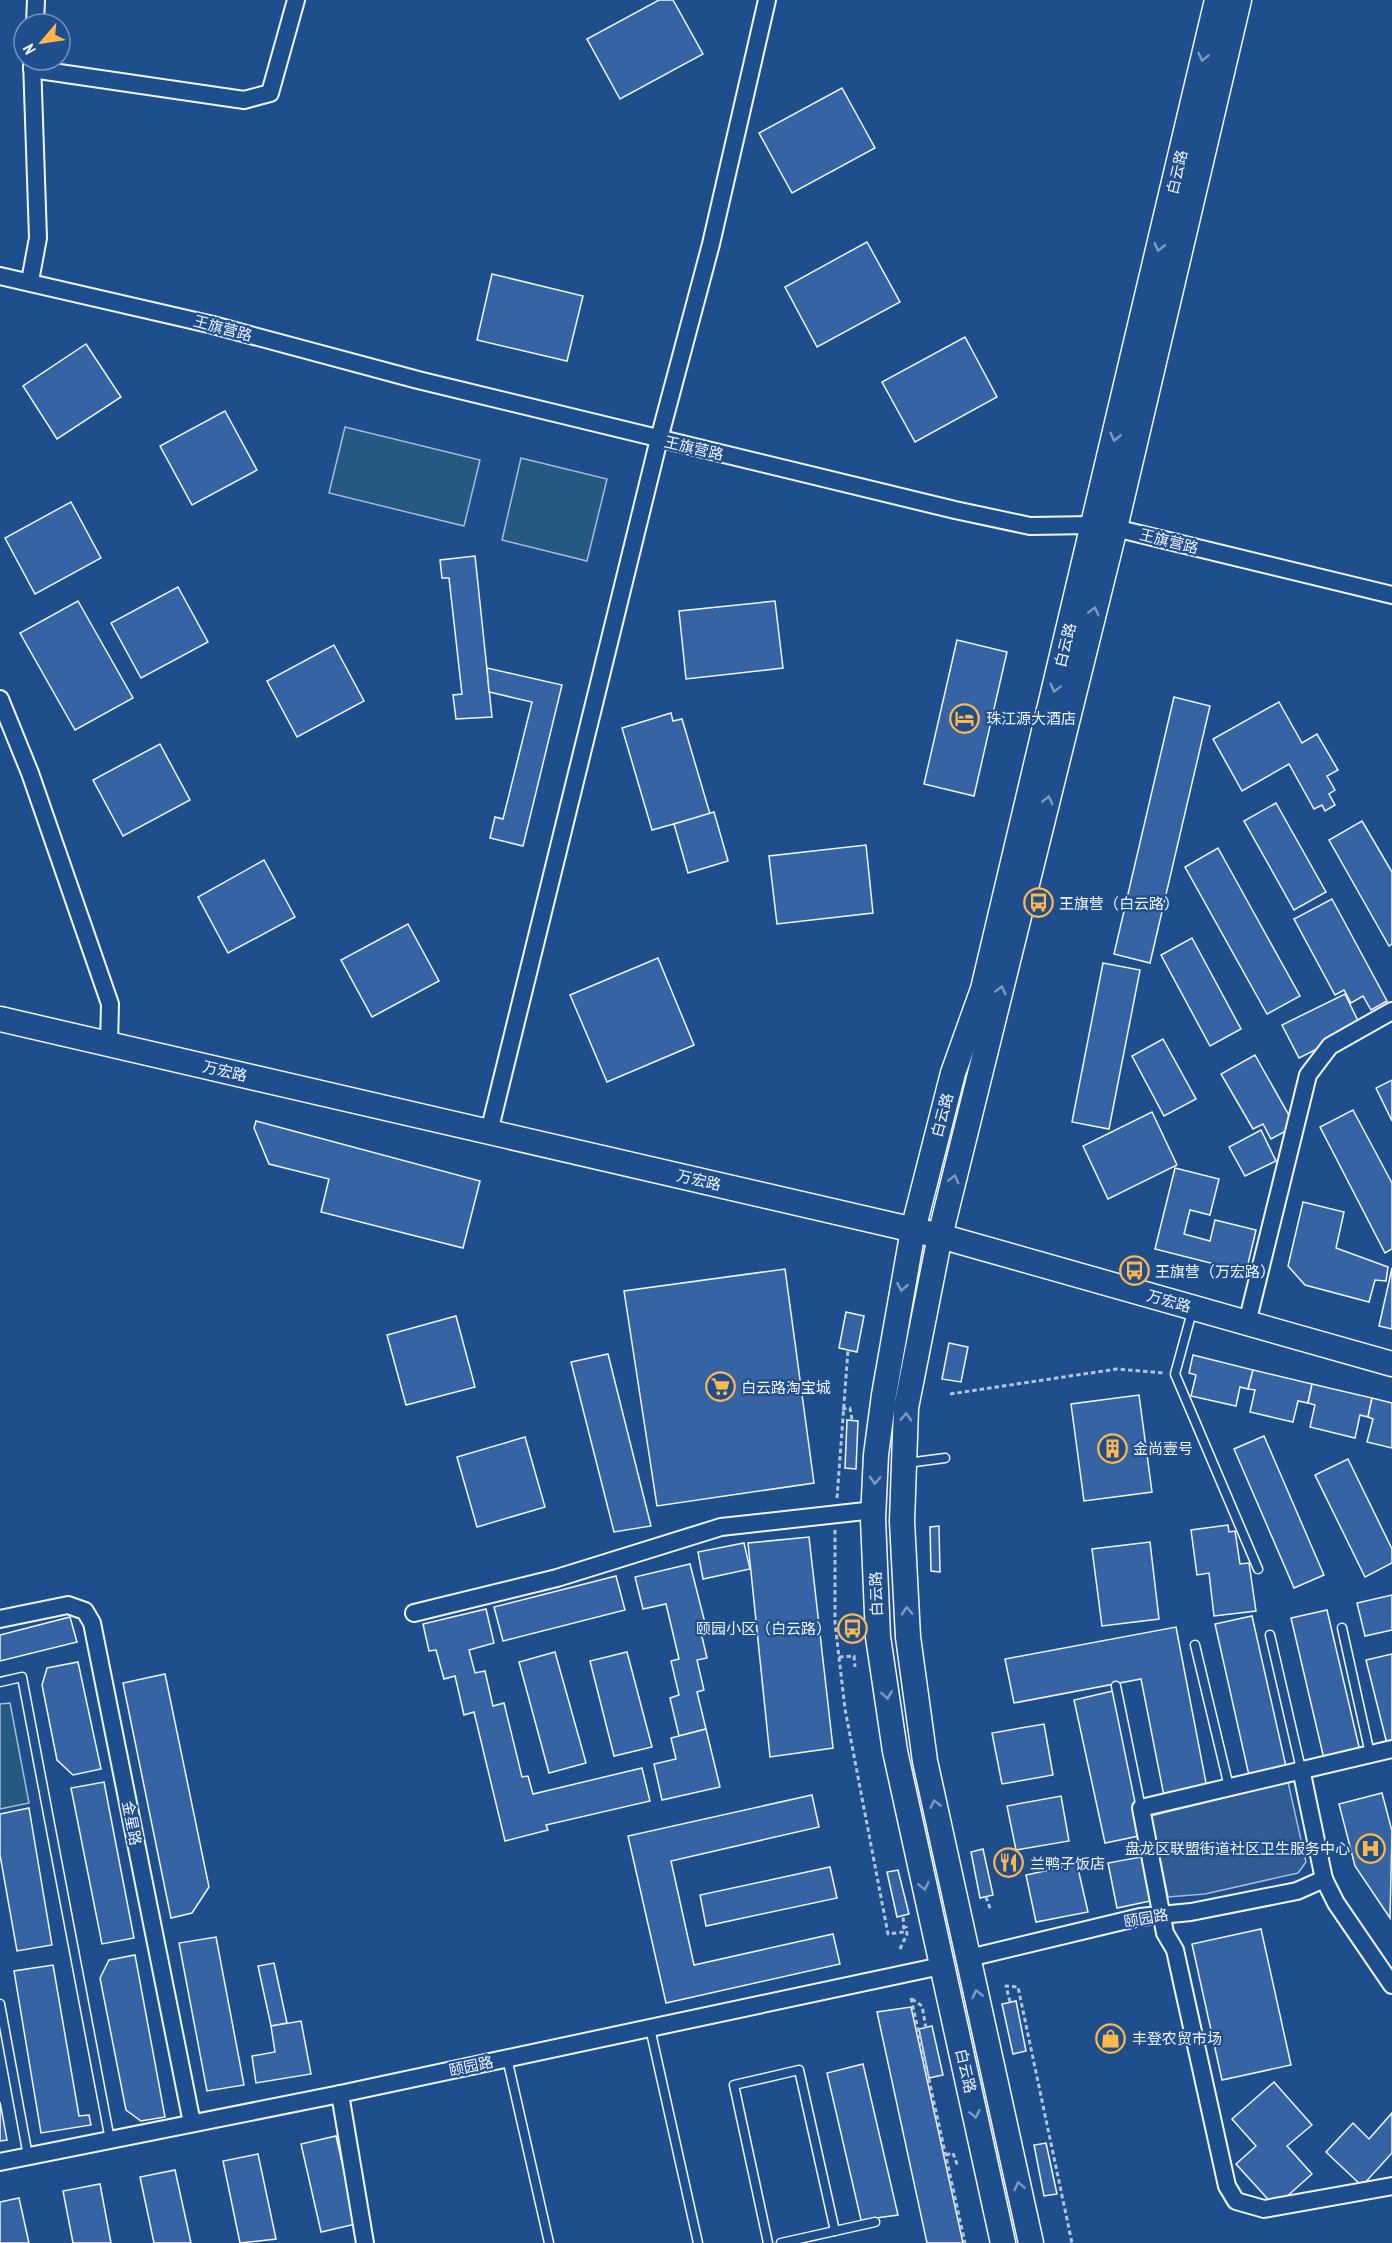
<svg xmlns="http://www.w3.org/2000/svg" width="1392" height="2243" viewBox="0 0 1392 2243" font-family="'PT Sans Narrow','Noto Sans SC',sans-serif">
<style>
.green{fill:#245a82;stroke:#a8bbd7;stroke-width:1.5}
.parking{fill:#305b95;stroke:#a8bbd7;stroke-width:1.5}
.building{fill:#3563a3;stroke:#f2f6ff;stroke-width:1.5}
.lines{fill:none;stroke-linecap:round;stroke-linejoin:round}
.lane-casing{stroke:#f2f6ff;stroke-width:11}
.street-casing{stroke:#f2f6ff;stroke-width:20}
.secondary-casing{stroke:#f2f6ff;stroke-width:27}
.path{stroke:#b3c4dc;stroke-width:3;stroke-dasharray:4.5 3;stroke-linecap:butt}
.lane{stroke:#1f4e8c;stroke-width:8}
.street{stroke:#1f4e8c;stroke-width:16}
.secondary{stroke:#1f4e8c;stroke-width:24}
.oneway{stroke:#7e9ac0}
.labels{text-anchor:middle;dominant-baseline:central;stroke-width:4.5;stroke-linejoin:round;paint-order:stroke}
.street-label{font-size:15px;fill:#f2f6ff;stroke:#1f4e8c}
.poi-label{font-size:15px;fill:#f2f6ff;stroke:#1f4e8c;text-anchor:start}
</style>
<rect width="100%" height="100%" fill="#1f4e8c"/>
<g class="green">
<polygon points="345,427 480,460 464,526 329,493"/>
<polygon points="521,458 607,479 587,561 502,540"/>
<polygon points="10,1703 29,1803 0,1809 0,1704"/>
</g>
<polygon class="parking" points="1288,1782 1306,1862 1298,1873 1205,1894 1168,1897 1151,1816"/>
<g class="building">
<polygon points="659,0 673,0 703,54 620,99 587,39"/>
<polygon points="842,88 875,148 792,193 759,133"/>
<polygon points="867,242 900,302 817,347 785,287"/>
<polygon points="492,274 583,296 567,361 477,340"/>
<polygon points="965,337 997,397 915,442 882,382"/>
<polygon points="86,344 121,397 57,439 23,386"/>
<polygon points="225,411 257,470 192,505 160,446"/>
<polygon points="71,502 101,558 35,594 5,538"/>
<polygon points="475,556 492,717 456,719 453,695 462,694 449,578 442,578 440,560"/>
<polygon points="178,587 208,642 141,678 111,623"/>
<polygon points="78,601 133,698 75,730 20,633"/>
<polygon points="775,601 783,668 686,679 679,611"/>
<polygon points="957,640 1007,652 974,796 924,784"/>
<polygon points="334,645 364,701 297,737 267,681"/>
<polygon points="487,668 562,685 523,846 490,838 495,817 503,819 532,702 489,692"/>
<polygon points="1174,697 1210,706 1150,963 1114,954"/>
<polygon points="1279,702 1302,743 1317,734 1338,770 1327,776 1335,790 1329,794 1335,805 1325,811 1322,805 1314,809 1289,764 1242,791 1213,739"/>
<polygon points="671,713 673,721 682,719 710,814 652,830 622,728"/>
<polygon points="160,744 190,800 123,836 93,780"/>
<polygon points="1276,803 1326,892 1294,910 1244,821"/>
<polygon points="714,812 728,861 688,873 674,824"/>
<polygon points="1362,821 1392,872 1392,944 1389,946 1329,840"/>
<polygon points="866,845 873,913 777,924 769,856"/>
<polygon points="1218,848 1300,996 1267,1014 1185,867"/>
<polygon points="264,860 295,917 228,953 198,897"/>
<polygon points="1332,899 1387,1001 1371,1010 1363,996 1351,1003 1344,990 1335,995 1294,919"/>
<polygon points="408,924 439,981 372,1017 341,960"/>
<polygon points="1192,938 1241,1029 1210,1046 1161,955"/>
<polygon points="658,958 694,1045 607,1082 570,995"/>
<polygon points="1103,963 1140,970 1109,1129 1072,1122"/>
<polygon points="1345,994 1361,1027 1299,1058 1282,1025"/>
<polygon points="1163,1039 1196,1099 1164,1116 1132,1056"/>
<polygon points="1255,1055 1295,1126 1271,1139 1263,1124 1253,1129 1221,1074"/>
<polygon points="1392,1080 1392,1121 1376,1088"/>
<polygon points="1353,1110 1392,1183 1392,1249 1385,1253 1320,1127"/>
<polygon points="1152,1112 1177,1165 1108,1199 1083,1146"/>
<polygon points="256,1121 480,1181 463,1248 321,1212 329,1179 269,1164 254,1128"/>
<polygon points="1261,1130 1276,1161 1245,1176 1229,1147"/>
<polygon points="1175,1168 1219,1179 1210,1215 1190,1210 1184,1234 1210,1241 1215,1220 1256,1230 1246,1272 1155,1249"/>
<polygon points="1303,1202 1344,1212 1336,1248 1388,1267 1386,1281 1375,1280 1369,1302 1305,1285 1288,1266"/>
<polygon points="1392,1268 1392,1329 1379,1326"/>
<polygon points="785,1269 814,1483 657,1506 624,1291"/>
<polygon points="846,1312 864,1316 857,1352 839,1348"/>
<polygon points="456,1316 475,1387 406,1405 387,1335"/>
<polygon points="949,1343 968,1347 961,1382 942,1379"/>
<polygon points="608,1354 651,1526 614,1532 571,1362"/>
<polygon points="1193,1355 1253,1370 1248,1389 1240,1387 1236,1406 1191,1396 1196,1375 1189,1373"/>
<polygon points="1253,1370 1312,1384 1308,1403 1298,1401 1293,1422 1250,1412 1255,1390 1248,1389"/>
<polygon points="1312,1384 1372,1398 1368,1417 1360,1415 1355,1438 1310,1427 1315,1405 1308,1403"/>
<polygon points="1139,1395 1152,1492 1084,1501 1071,1404"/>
<polygon points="1372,1398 1392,1403 1392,1448 1367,1442 1373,1419 1368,1417"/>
<polygon points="847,1420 858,1421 856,1469 845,1468"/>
<polygon points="1264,1436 1324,1575 1294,1588 1234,1449"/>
<polygon points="525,1437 545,1507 477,1527 457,1457"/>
<polygon points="1348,1459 1392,1549 1392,1563 1365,1577 1315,1475"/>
<polygon points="1228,1525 1229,1532 1235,1531 1240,1564 1249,1563 1256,1611 1214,1616 1209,1573 1197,1575 1191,1530"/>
<polygon points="939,1526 940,1572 931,1571 930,1527"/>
<polygon points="809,1537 833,1748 770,1757 748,1543"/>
<polygon points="1150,1542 1159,1619 1102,1626 1092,1549"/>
<polygon points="744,1543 750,1569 703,1579 698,1552"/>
<polygon points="690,1564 705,1623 699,1624 707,1658 697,1660 704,1690 697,1692 706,1729 679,1736 670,1698 679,1695 671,1661 679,1659 666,1604 643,1609 635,1577"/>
<polygon points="616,1576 625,1610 503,1641 494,1607"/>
<polygon points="1392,1595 1392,1630 1365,1636 1357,1603"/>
<polygon points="486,1609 494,1643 469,1650 475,1673 485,1671 493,1706 504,1703 522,1777 528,1776 533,1794 642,1768 650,1801 546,1825 548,1830 505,1841 474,1712 464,1715 455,1676 444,1679 436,1650 429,1651 423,1624"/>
<polygon points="1327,1610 1360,1751 1324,1759 1291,1618"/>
<polygon points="1252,1616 1287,1771 1250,1780 1215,1624"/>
<polygon points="70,1617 77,1642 0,1661 0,1635"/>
<polygon points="1176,1627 1207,1788 1164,1796 1141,1679 1014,1703 1005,1659"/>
<polygon points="555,1652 586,1763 549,1773 519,1662"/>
<polygon points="627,1652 652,1747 614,1756 590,1661"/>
<polygon points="1392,1654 1392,1747 1388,1748 1366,1660"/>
<polygon points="78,1662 101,1769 73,1775 57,1760 42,1685 47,1668"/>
<polygon points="165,1674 209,1887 192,1913 171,1918 123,1683"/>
<polygon points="1113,1691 1144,1835 1105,1843 1074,1700"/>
<polygon points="1044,1724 1053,1775 1002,1784 992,1733"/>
<polygon points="706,1729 720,1787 662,1800 654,1764 676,1759 671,1738"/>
<polygon points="104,1782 134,1938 102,1944 71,1788"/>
<polygon points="1382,1793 1392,1831 1390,1918 1355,1866 1339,1804"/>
<polygon points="812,1795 819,1827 671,1861 694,1965 833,1934 840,1964 666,2003 628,1836"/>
<polygon points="1061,1796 1069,1841 1016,1850 1007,1806"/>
<polygon points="29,1808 52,1945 17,1951 0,1855 0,1814"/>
<polygon points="983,1849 993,1895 980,1898 971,1852"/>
<polygon points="1146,1856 1155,1900 1117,1908 1108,1863"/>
<polygon points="1077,1864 1088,1912 1036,1922 1026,1875"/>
<polygon points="830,1867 837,1898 706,1926 700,1895"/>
<polygon points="898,1870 909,1914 897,1917 887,1872"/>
<polygon points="1261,1929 1291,2065 1222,2080 1192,1944"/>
<polygon points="216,1937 244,2085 207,2091 179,1943"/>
<polygon points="135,1955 165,2117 141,2121 126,2110 100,1978 109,1960"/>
<polygon points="274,1963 287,2023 271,2026 258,1966"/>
<polygon points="53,1965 79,2116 89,2115 91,2125 41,2133 14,1971"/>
<polygon points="1016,2001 1026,2051 1013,2054 1002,2004"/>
<polygon points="911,2007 963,2243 927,2243 877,2012"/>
<polygon points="301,2021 311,2074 256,2083 252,2056 275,2052 271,2026"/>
<polygon points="932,2026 943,2075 929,2078 919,2029"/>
<polygon points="863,2064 898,2215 861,2220 827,2073"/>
<polygon points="1274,2082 1312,2125 1287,2146 1312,2174 1275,2207 1236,2164 1256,2146 1232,2119"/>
<polygon points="0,2102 7,2140 0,2141"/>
<polygon points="1392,2113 1392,2153 1362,2186 1326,2152 1353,2123 1369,2139"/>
<polygon points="336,2136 356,2224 321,2232 301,2144"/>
<polygon points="1046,2143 1057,2194 1044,2196 1034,2145"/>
<polygon points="258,2154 276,2239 240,2243 223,2161"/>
<polygon points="175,2170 191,2243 154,2243 140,2177"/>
<polygon points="100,2184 111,2243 73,2243 63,2191"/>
<polygon points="19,2198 29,2243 0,2243 0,2202"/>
</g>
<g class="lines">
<defs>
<g id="lane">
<polyline points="1193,1308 1175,1374 1258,1569"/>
<polyline points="907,1463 945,1458"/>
<polyline points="1342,1628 1370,1754"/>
<polyline points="1270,1635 1301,1769"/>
<polyline points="1195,1645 1229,1787"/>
<polyline points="0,1682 22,1677 110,2140"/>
<polyline points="1116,1686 1141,1808"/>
<polyline points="0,2004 28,2156"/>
<polyline points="650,2028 698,2243"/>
<polyline points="507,2058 549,2243"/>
<polyline points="768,2243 734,2085 799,2070 835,2231"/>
<polyline points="781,2243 875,2222"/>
</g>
<g id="street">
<polyline points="35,24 36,0"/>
<polyline points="32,69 244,100 270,93 296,0"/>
<polyline points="0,276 213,325 418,380 955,510 1030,526 1094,525 1115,528 1392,595"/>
<polyline points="30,281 38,238 32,61"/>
<polyline points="0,699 30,773 110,1004 109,1044"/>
<polyline points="489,1132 659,439 711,244 767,0"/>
<polyline points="1247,1323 1308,1075 1330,1046 1392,1011"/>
<polyline points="414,1613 557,1578 721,1527 874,1510"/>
<polyline points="0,1619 68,1605 85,1611 92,1623 192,2123"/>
<polyline points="1392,1749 1141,1808 1165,1933 1175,1950 1227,2186 1236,2201 1264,2209 1392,2186"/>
<polyline points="1301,1769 1324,1879 1336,1903 1392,1985"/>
<polyline points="969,1958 1140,1917 1191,1912 1297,1891 1324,1879"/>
<polyline points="340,2094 365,2243"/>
<polyline points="0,2162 340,2094 941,1966"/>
</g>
<g id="secondary">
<polyline points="0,1019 940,1236 1392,1364"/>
<polyline points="1003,2243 895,1751 878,1637 873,1519 876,1455 884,1395 913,1230 953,1073 983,989 1217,0"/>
<polyline points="1031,2243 925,1761 908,1637 902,1521 906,1408 940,1236 1115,528 1239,0"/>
</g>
</defs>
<use href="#lane" class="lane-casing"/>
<use href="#street" class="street-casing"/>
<use href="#secondary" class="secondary-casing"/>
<g class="path">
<polyline points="950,1394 1117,1369 1164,1373"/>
<polyline points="842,1409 850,1408 852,1420"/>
<polyline points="837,1498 848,1350"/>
<polyline points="835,1530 835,1623 845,1709 888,1934 904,1932 903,1915"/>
<polyline points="839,1657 854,1656 855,1667"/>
<polyline points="986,1897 991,1911"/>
<polyline points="900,1949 907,1934 906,1926"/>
<polyline points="911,1998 965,2243"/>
<polyline points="912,1999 922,2006 926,2028"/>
<polyline points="1010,2002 1006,1986 1018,1987 1072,2243"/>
<polyline points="946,2155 953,2153 958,2167"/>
</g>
<use href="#lane" class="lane"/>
<use href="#street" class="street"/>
<use href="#secondary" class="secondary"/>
</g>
<defs><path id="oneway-chevron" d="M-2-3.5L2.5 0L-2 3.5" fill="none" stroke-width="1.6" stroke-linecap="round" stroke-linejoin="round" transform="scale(1.5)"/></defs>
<g class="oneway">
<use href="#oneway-chevron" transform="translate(1203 57) rotate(103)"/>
<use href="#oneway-chevron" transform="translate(1159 247) rotate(103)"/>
<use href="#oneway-chevron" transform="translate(1115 437) rotate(103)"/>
<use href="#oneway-chevron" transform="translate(1094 611) rotate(-76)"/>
<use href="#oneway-chevron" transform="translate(1055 688) rotate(104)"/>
<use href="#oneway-chevron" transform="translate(1048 800) rotate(-76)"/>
<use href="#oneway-chevron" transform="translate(1001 990) rotate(-76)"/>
<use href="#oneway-chevron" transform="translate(954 1179) rotate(-76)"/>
<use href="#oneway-chevron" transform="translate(902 1287) rotate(101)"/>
<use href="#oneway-chevron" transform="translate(906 1417) rotate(-87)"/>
<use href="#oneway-chevron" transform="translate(875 1480) rotate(93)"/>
<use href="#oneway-chevron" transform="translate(907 1611) rotate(-93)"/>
<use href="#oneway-chevron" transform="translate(887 1695) rotate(81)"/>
<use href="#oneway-chevron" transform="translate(935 1804) rotate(-103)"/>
<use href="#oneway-chevron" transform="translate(924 1886) rotate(78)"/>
<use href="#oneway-chevron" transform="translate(977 1994) rotate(-103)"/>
<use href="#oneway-chevron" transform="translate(975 2114) rotate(78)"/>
<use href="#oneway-chevron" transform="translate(1019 2186) rotate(-102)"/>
</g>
<defs>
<symbol id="hotel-ring" viewBox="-11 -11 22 22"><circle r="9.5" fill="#1f4e8c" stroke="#ffb74d" stroke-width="1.5"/><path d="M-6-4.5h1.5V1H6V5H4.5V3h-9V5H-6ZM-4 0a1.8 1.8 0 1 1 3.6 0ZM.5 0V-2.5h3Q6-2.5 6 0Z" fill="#ffb74d"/></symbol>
<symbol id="bus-ring" viewBox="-11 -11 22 22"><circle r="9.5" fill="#1f4e8c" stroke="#ffb74d" stroke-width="1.5"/><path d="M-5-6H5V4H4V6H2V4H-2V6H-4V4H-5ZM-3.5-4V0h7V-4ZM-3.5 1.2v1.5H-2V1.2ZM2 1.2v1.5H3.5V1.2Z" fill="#ffb74d"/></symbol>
<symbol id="supermarket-ring" viewBox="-11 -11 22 22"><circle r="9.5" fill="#1f4e8c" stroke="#ffb74d" stroke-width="1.5"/><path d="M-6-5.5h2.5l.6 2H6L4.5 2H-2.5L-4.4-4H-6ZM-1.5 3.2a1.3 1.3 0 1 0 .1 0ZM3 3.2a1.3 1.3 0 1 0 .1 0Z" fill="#ffb74d"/></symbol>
<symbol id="building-ring" viewBox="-11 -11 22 22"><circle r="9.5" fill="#1f4e8c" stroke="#ffb74d" stroke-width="1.5"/><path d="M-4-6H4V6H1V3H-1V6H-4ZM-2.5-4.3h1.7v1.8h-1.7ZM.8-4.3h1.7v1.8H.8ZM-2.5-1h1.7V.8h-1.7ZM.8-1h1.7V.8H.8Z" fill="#ffb74d"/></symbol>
<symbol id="hospital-ring" viewBox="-11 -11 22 22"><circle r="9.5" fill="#1f4e8c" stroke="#ffb74d" stroke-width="1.5"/><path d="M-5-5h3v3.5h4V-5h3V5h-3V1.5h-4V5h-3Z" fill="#ffb74d"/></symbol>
<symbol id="restaurant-ring" viewBox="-11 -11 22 22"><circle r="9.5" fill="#1f4e8c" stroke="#ffb74d" stroke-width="1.5"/><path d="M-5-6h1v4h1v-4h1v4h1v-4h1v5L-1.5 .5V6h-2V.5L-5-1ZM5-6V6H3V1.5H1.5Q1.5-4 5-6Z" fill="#ffb74d"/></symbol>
<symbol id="shop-ring" viewBox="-11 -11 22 22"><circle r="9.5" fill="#1f4e8c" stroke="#ffb74d" stroke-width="1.5"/><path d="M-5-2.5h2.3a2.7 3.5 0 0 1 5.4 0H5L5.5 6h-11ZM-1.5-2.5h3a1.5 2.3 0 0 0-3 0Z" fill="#ffb74d"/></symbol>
</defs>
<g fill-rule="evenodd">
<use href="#hotel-ring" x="948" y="702" width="33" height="33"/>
<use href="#bus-ring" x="1022" y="886" width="33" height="33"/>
<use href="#bus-ring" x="1118" y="1254" width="33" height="33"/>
<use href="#supermarket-ring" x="704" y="1370" width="33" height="33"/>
<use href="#building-ring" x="1096" y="1432" width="33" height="33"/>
<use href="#bus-ring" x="836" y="1612" width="33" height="33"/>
<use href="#hospital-ring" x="1354" y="1832" width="33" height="33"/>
<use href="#restaurant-ring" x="992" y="1846" width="33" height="33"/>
<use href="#shop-ring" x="1094" y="2022" width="33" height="33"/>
</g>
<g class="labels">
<g class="street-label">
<text transform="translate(1177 172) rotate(-77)">白云路</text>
<text transform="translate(223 328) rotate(15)">王旗营路</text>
<text transform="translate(694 448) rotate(13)">王旗营路</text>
<text transform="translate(1169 541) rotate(14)">王旗营路</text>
<text transform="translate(1065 645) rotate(-76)">白云路</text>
<text transform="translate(225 1071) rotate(13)">万宏路</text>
<text transform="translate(942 1115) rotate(-75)">白云路</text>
<text transform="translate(699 1180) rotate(13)">万宏路</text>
<text transform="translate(1169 1301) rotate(16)">万宏路</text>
<text transform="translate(876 1594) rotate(-92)">白云路</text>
<text transform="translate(132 1823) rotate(79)">金星路</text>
<text transform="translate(1146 1918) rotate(-10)">颐园路</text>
<text transform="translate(471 2066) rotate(-12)">颐园路</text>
<text transform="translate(966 2071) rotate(77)">白云路</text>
</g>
<g class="poi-label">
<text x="986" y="718">珠江源大酒店</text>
<text x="1059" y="903">王旗营（白云路）</text>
<text x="1155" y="1271">王旗营（万宏路）</text>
<text x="741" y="1387">白云路淘宝城</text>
<text x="1133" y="1448">金尚壹号</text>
<text x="831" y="1628" text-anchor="end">颐园小区（白云路）</text>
<text x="1350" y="1848" text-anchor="end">盘龙区联盟街道社区卫生服务中心</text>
<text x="1030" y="1863">兰鸭子饭店</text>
<text x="1132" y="2038">丰登农贸市场</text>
</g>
</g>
<g transform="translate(42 42) rotate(241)"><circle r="28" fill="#1f4e8c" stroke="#7391ba" stroke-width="1.5"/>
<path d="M0-4.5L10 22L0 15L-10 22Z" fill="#ffb74d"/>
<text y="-9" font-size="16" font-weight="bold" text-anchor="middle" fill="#f2f6ff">N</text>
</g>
</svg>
